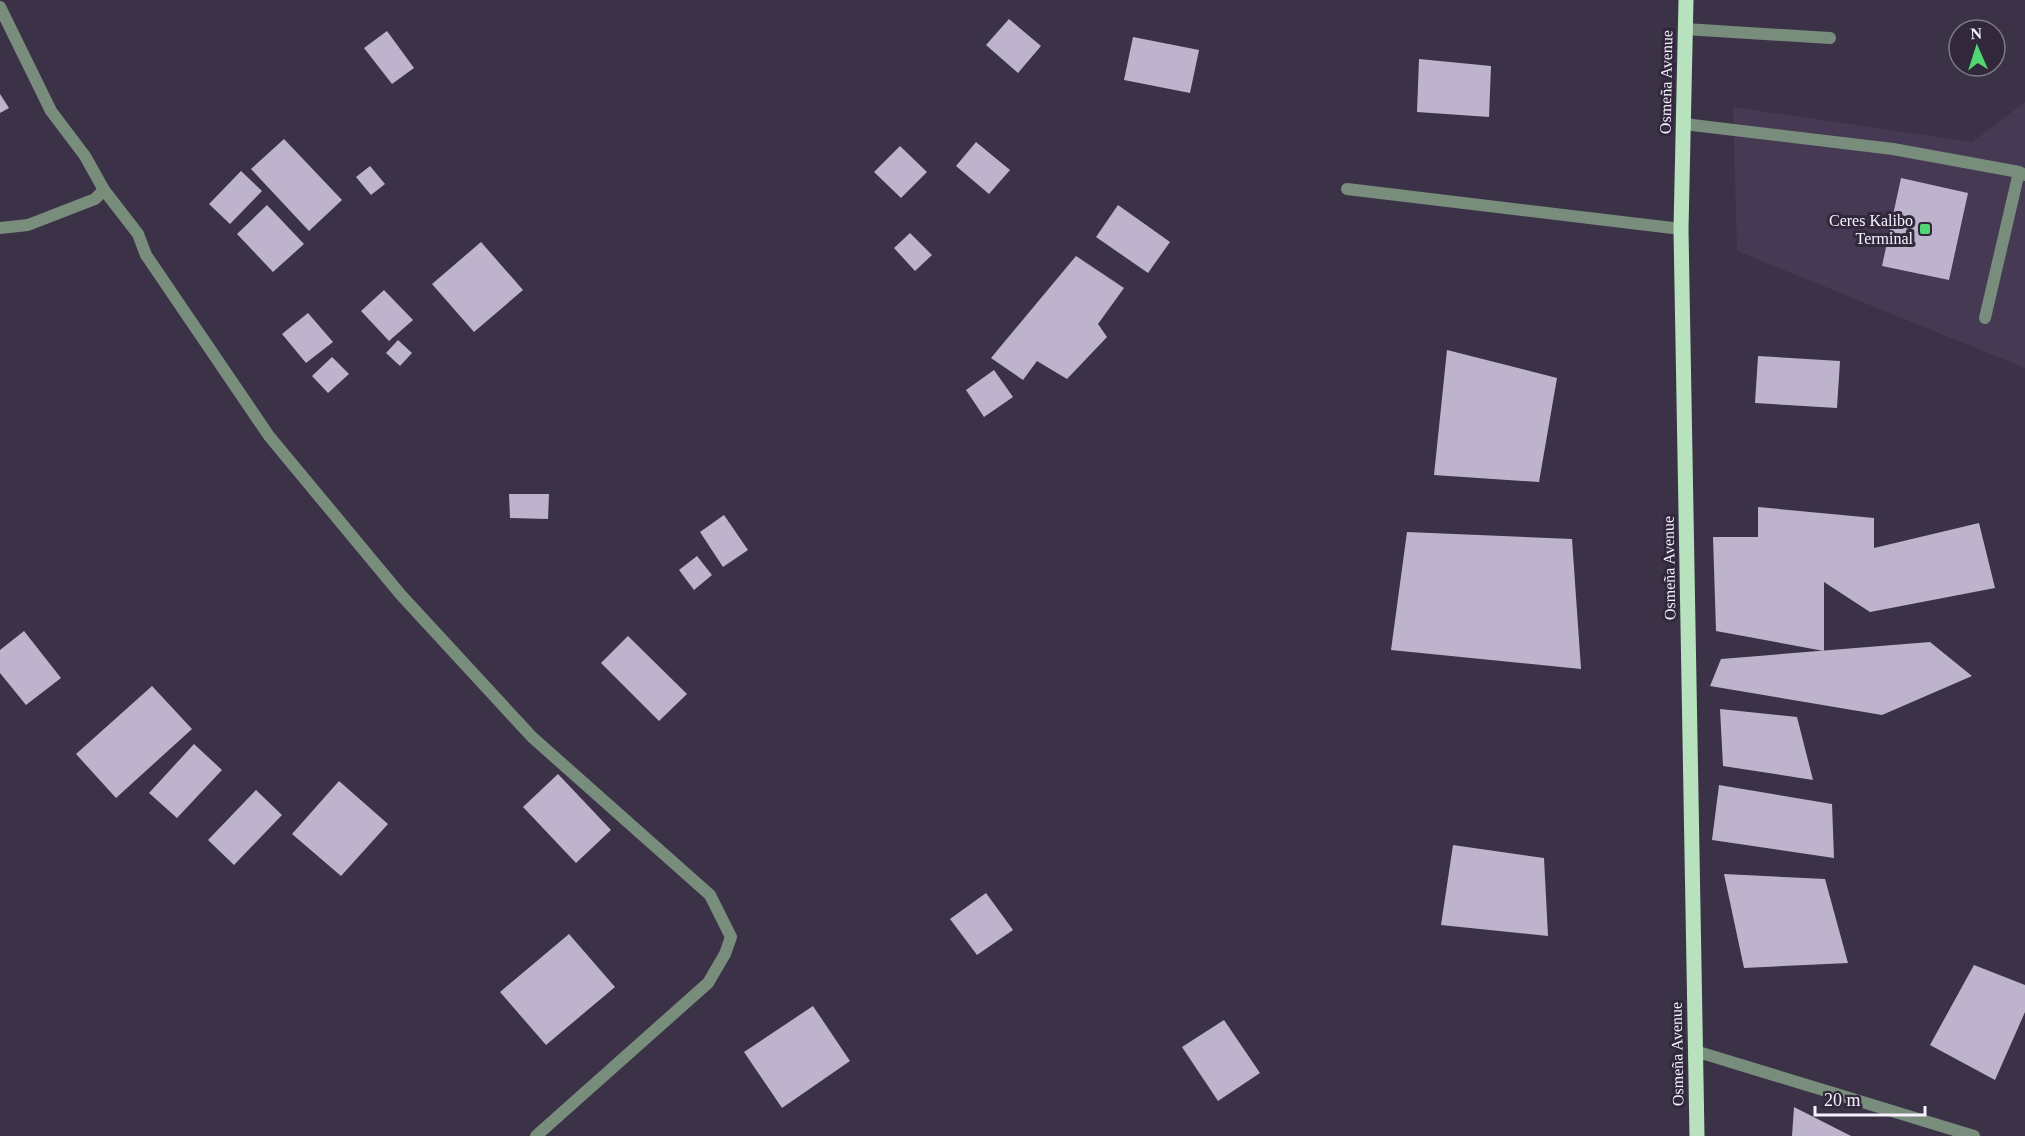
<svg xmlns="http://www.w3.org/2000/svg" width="2025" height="1136" viewBox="0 0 2025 1136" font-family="Georgia,serif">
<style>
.built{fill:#453954}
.building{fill:#bdb3cc}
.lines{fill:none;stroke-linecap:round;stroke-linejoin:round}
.service{stroke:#788d7b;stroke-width:12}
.minor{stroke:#788d7b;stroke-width:12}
.primary{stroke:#b7e2bd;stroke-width:15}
.poi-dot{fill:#52d673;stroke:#31283c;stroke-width:2}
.labels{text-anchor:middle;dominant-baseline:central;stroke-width:6;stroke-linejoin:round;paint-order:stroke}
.street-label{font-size:16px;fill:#f7f1ff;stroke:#31283c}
.poi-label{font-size:16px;fill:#f7f1ff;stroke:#31283c;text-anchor:end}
</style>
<rect width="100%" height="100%" fill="#3b3247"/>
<polygon class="built" points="2025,102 2025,368 1737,251 1733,107 1972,142"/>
<g class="building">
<polygon points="1009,19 1041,46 1018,73 986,45"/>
<polygon points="387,31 414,68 392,84 364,48"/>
<polygon points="1133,37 1199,50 1190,93 1124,80"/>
<polygon points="1419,59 1491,66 1489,117 1417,112"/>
<polygon points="0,94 9,108 0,113"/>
<polygon points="284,139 342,200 309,231 251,169"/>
<polygon points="976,142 1010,170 989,194 956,166"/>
<polygon points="900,146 927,172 901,198 874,172"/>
<polygon points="370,166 385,184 371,195 356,177"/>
<polygon points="241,171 262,191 230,224 209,204"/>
<polygon points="1901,178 1968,193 1949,280 1882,266"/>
<polygon points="267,205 304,244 273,272 237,234"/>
<polygon points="1118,205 1170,242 1148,273 1096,237"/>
<polygon points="910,233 932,255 915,271 894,248"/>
<polygon points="481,242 523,290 474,332 432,284"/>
<polygon points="1076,256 1124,288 1098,324 1107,337 1067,379 1037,361 1023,380 991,358"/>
<polygon points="384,290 413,320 389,341 361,311"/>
<polygon points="308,313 333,342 306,363 282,334"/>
<polygon points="398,340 412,353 400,366 386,353"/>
<polygon points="1447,350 1557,378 1539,482 1434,475"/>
<polygon points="1758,356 1840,361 1837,408 1755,403"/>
<polygon points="332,357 349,374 328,393 312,376"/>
<polygon points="994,370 1013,397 984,417 966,390"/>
<polygon points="509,494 549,494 548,519 510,518"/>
<polygon points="1758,507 1874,518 1874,548 1979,523 1995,588 1870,612 1824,582 1824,651 1716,631 1713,537 1758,537"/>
<polygon points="724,515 748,550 723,567 700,532"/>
<polygon points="1407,532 1572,539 1581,669 1391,650"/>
<polygon points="697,556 712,575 694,590 679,570"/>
<polygon points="24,631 61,678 26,705 0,673 0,650"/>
<polygon points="628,636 687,694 659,721 601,663"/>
<polygon points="1930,642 1972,676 1882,715 1710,686 1721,659"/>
<polygon points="152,686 192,729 116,798 76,754"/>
<polygon points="1720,709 1797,717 1813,780 1723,766"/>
<polygon points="194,744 222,770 177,818 149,793"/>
<polygon points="558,774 611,830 576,863 523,807"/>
<polygon points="339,781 388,824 341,876 292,834"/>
<polygon points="1719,785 1832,804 1834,858 1712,840"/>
<polygon points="256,790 282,815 234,865 208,840"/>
<polygon points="1453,845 1544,858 1548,936 1441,925"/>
<polygon points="1724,874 1825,879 1848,963 1744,968"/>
<polygon points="986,893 1013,930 977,955 950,919"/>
<polygon points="569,934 615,987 546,1045 500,992"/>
<polygon points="1974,965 2025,985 2025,1012 1995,1080 1930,1045"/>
<polygon points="813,1006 850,1061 782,1108 744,1052"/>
<polygon points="1224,1020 1260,1073 1218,1101 1182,1047"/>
<polygon points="1794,1107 1851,1136 1792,1136"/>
</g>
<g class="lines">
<g class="service">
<polyline points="1685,29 1830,38"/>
<polyline points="1684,124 1893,149 2019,172 2025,175"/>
<polyline points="1985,318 2019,172"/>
</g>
<g class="minor">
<polyline points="0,7 51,111 85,156 104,190 138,234 146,255 269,436 401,595 532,737 710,895 731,937 725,954 708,983 536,1136"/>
<polyline points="1347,189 1681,229"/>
<polyline points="0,228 28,225 95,199 104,190"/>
<polyline points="1695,1051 1974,1136"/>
</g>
<polyline class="primary" points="1686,0 1681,229 1697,1136"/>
</g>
<rect class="poi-dot" x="1919" y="223" width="12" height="12" rx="3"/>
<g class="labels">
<g class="street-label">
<text transform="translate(1666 82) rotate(-89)">Osmeña Avenue</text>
<text transform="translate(1669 568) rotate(-91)">Osmeña Avenue</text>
<text transform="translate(1677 1054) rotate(-91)">Osmeña Avenue</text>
</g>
<g class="poi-label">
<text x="1913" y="220">Ceres Kalibo<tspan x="1913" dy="18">Terminal</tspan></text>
</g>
</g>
<g transform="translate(1977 48) rotate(357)"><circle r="28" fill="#31283c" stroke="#80788a" stroke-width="1.5"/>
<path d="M0-4.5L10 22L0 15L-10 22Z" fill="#52d673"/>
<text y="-9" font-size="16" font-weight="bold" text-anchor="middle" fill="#f7f1ff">N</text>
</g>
<path d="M1815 1106v9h110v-9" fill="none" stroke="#f7f1ff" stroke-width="3"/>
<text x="1824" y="1106" font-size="18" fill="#f7f1ff" stroke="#31283c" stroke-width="4.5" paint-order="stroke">20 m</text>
</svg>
